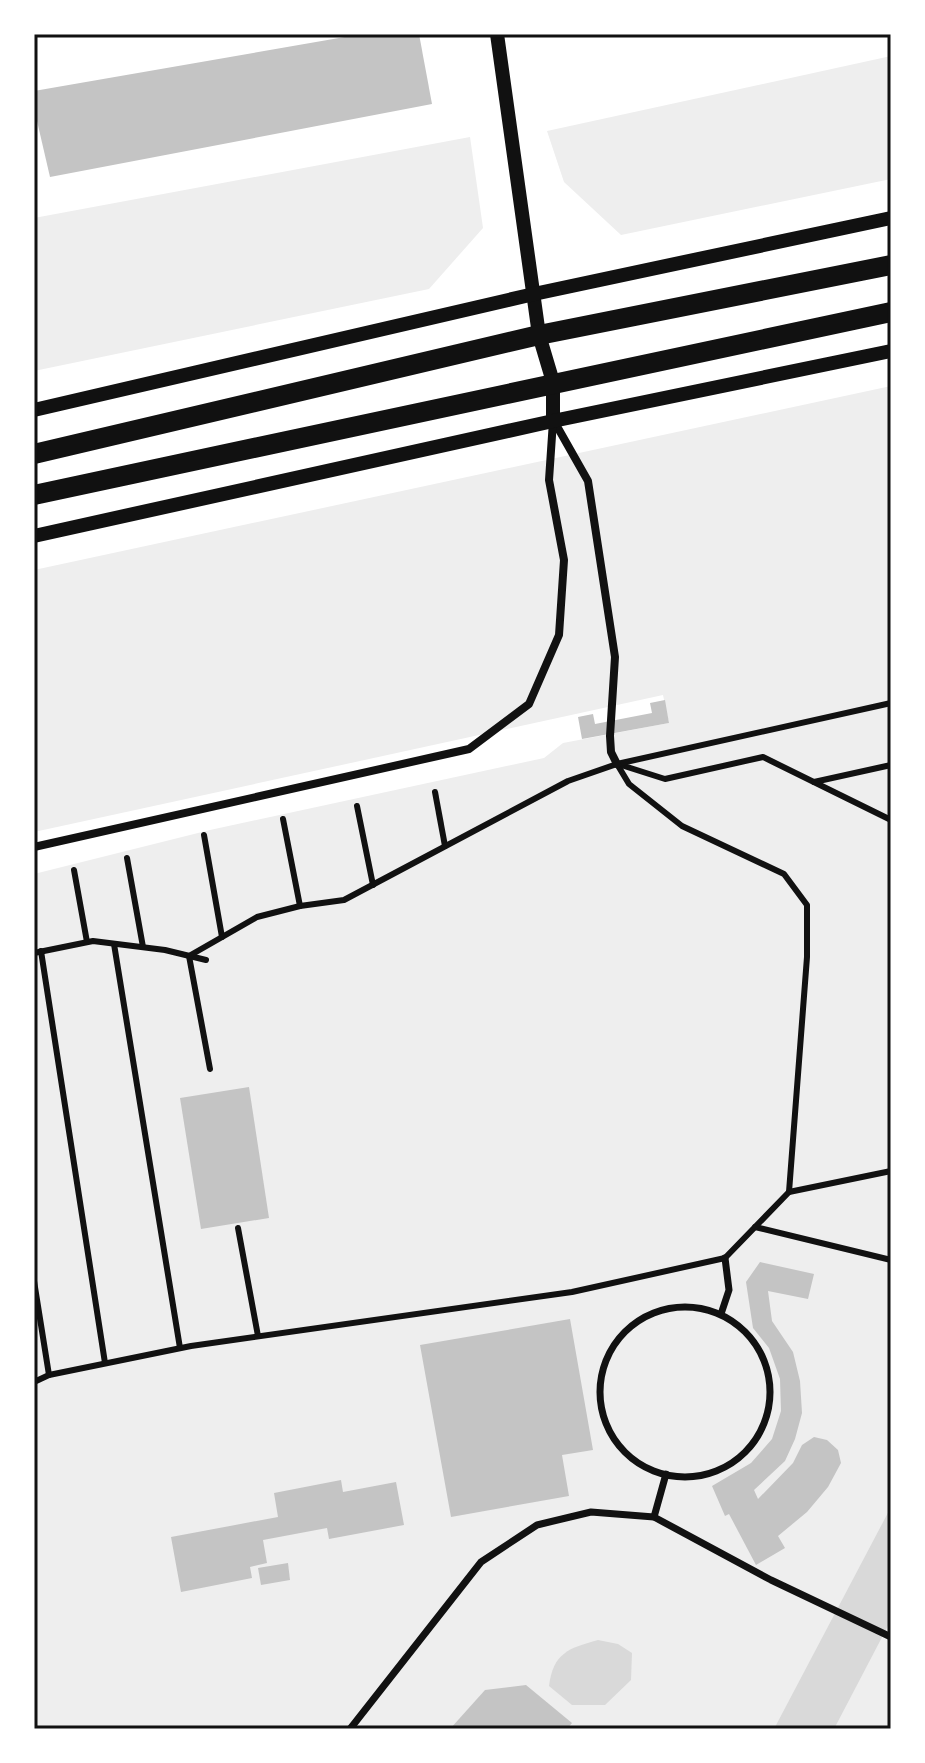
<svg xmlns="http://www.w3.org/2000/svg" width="925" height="1763" viewBox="0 0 925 1763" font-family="'PT Sans Narrow',sans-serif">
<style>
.green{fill:#eee}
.water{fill:#d9d9d9}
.building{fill:#c4c4c4}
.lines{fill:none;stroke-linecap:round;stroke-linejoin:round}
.service{stroke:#111;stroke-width:6}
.pedestrian{stroke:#111;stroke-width:7}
.minor{stroke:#111;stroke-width:8}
.tertiary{stroke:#111;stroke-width:14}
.primary{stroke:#111;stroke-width:20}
.neatline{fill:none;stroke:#111;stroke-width:3}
</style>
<rect width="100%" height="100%" fill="#fff"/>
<g class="green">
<polygon points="891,56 891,179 621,235 564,182 547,131"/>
<polygon points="470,137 483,228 429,289 34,371 34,218"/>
<polygon points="891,386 891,1729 34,1729 34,874 210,830 544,758 563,743 669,723 663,695 34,832 34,570"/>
</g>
<g class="water">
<polygon points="891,1507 891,1620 834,1729 774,1729"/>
<path d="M598,1640L618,1644L632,1653L631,1680L605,1705H572L549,1686C553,1653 569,1648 598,1640Z"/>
</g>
<g class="building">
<polygon points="362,34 419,34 432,104 50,177 34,108 34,91"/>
<polygon points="665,700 669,723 582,739 578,717 593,714 595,724 652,713 650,703"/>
<polygon points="249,1087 269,1218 201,1229 180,1098"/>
<polygon points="760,1262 814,1274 808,1299 768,1291 772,1321 793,1352 800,1381 802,1413 795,1439 785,1461 754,1490 758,1499 793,1463 802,1445 814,1437 827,1440 838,1450 841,1463 828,1487 807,1512 778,1536 785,1548 756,1565 729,1514 725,1516 712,1486 751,1463 772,1439 781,1411 780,1379 769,1348 753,1328 746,1282"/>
<polygon points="570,1319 593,1450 562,1455 569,1496 451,1517 420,1345"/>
<polygon points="341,1480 343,1492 396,1482 404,1525 329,1539 327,1528 263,1540 267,1563 250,1567 252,1578 181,1592 171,1537 278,1517 274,1493"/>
<polygon points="288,1563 290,1580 261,1585 258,1568"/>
<polygon points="526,1685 572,1723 567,1729 450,1729 485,1690"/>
</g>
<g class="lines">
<g class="service">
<polyline points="617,764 629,784 682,826 784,874 807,905 807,957 789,1192"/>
<polyline points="621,765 665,779 763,757 891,820"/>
<polyline points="814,782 891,765"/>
<polyline points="435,792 445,846"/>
<polyline points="357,806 373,885"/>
<polyline points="283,819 300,906"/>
<polyline points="204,835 222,937"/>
<polyline points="127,858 143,947"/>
<polyline points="74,870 87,942"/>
<polyline points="114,944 180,1348"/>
<polyline points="41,951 105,1363"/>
<polyline points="34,953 93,941 165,950 206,960"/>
<polyline points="210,1069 189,956 257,917 300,906 344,900 568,781 617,764 891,703"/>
<polyline points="755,1227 891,1260"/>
<polyline points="238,1228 258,1336"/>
<polyline points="34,1281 49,1375"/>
<polyline points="34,1382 49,1375 191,1346 572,1292 725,1258 789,1192 891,1171"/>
</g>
<g class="pedestrian">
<circle cx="685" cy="1392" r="85"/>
<polyline points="721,1314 729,1290 725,1258"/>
<polyline points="654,1517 666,1474"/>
<polyline points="350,1729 481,1562 537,1525 591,1512 654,1517 771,1580 891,1637"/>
</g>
<g class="minor">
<polyline points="554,421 588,481 615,657 610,736 611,752 617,764"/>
<polyline points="34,847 469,749 529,704 559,635 564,560 549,480 553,421"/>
</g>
<g class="tertiary">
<polyline points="497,34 539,335 553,382 553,421"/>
<polyline points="34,410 534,294 891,218"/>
<polyline points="34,536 553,421 891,351"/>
</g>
<g class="primary">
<polyline points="34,454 539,335 891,265"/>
<polyline points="34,495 891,312"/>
</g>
</g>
<rect width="925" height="1763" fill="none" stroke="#ffffff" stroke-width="72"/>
<rect x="36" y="36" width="853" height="1691" class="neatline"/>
</svg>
